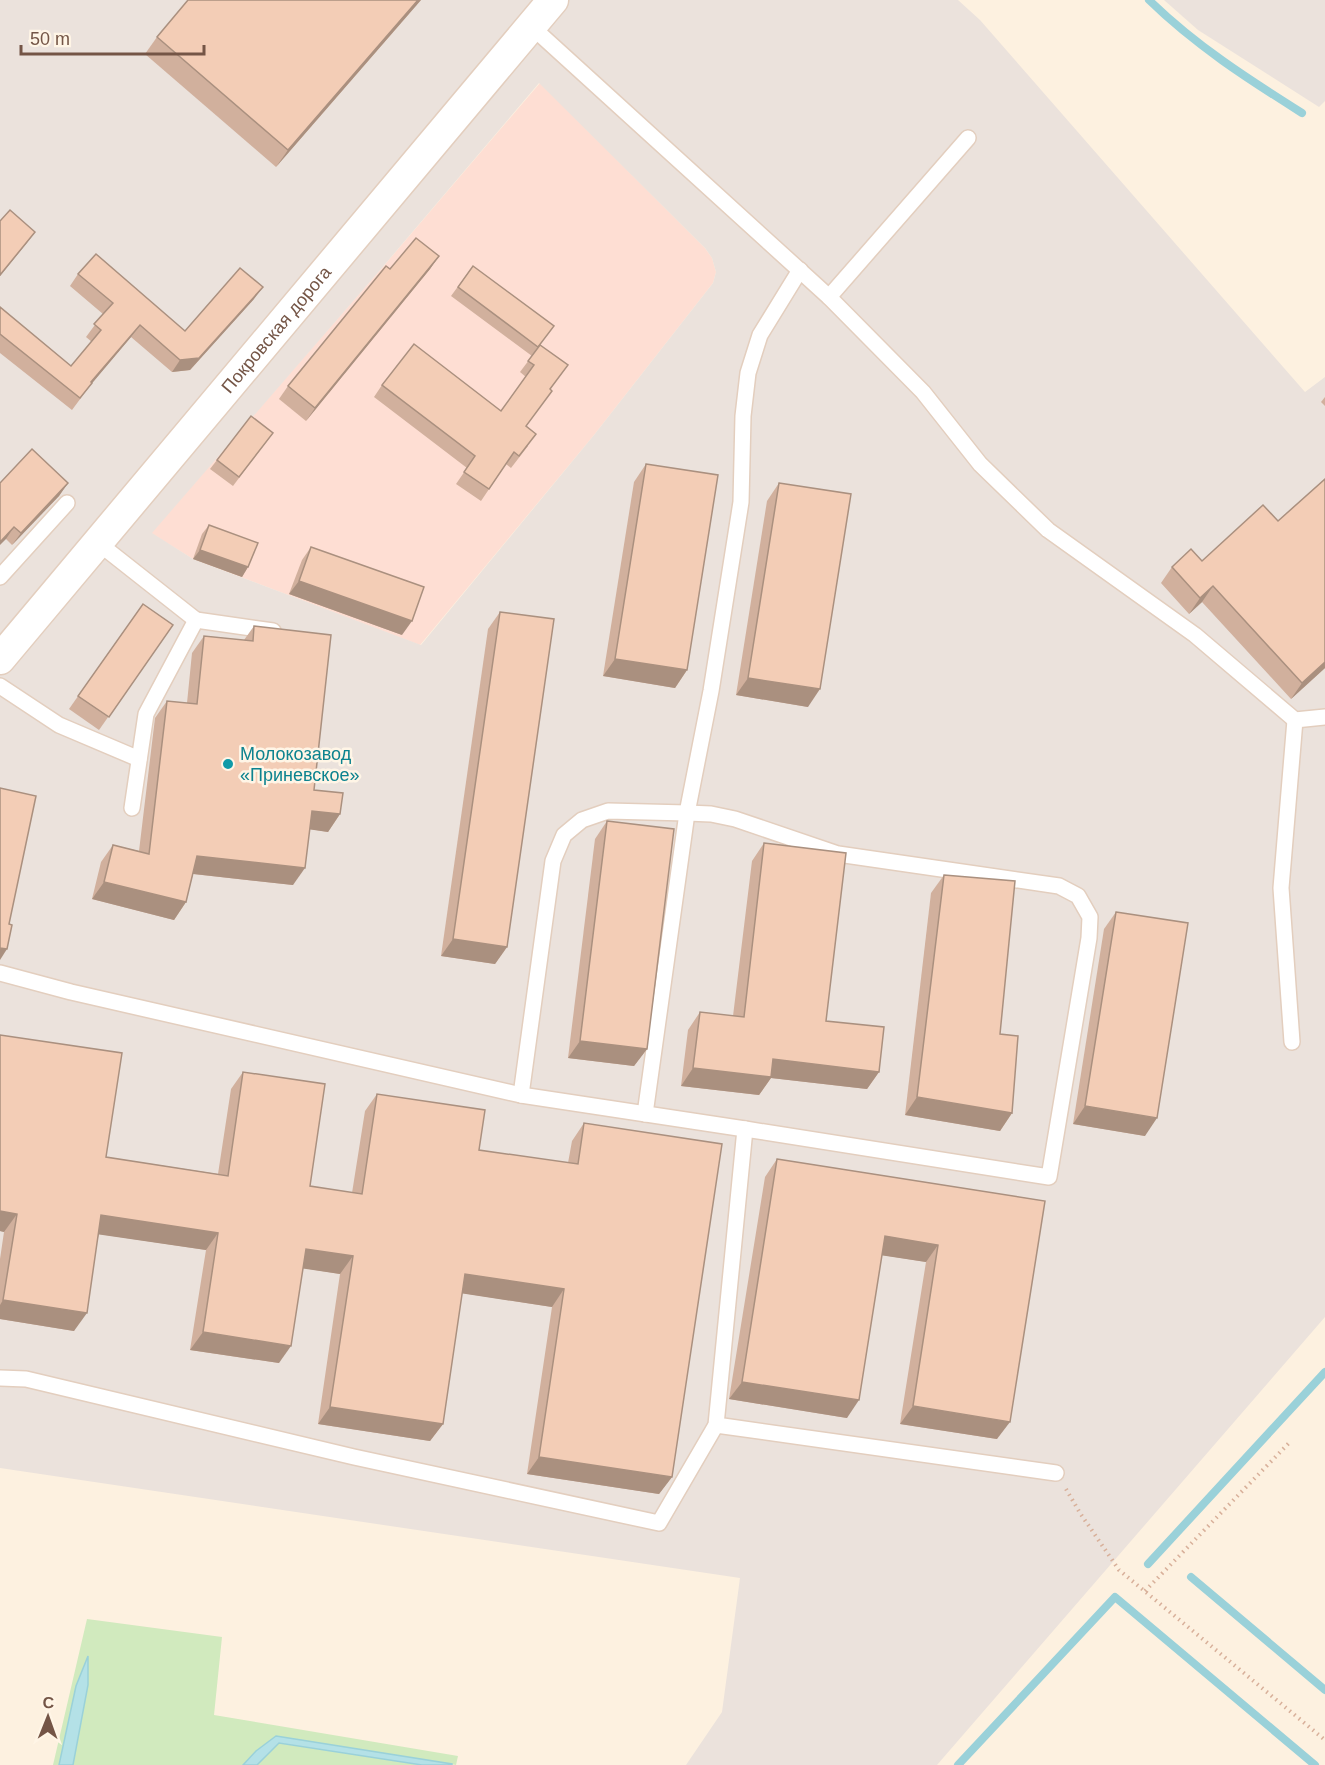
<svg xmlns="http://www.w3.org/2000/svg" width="1325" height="1765" viewBox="0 0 1325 1765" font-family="Helvetica,sans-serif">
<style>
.commercial{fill:#feded3}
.industrial{fill:#ebe2dc;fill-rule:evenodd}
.green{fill:#d1eabe}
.water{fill:#b4e1e7;stroke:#9ad1d9;stroke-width:1.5}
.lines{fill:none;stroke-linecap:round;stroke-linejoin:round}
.stream{stroke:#9ad1d9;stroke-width:8}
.service-casing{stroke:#e3cebe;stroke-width:18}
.minor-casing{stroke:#e3cebe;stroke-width:33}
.path{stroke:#d8b09a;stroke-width:4;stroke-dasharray:1.5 4.5;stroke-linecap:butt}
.service{stroke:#fff;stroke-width:15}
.minor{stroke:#fff;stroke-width:30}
.wall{fill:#d1b09d}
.shaded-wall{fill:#aa907f}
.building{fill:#f3cdb6;stroke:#aa907f;stroke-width:1.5}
.culture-dot{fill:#0f9aa8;stroke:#fff5e6;stroke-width:2}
.labels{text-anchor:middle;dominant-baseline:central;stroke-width:5;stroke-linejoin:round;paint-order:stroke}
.street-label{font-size:18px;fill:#745546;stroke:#fff5e6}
.culture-label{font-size:18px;fill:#0d838f;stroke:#fff5e6;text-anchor:start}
</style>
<rect width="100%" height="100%" fill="#fdf1e0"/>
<polygon class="commercial" points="540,83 705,248 712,258 716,272 713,283 594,435 420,645 193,559 151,533 381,269"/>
<g class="industrial">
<path d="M0,0H958L980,20L1305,392L1325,377V1317L937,1765H686L722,1712L740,1578L0,1468ZM539,83L705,248L712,258L716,272L713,283L594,435L421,645L193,559L152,533L381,269Z"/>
<polygon points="1164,0 1325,0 1325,101 1319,107 1198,30"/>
</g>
<g class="green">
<polygon points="87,1619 222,1637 214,1715 458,1756 456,1765 276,1736 256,1751 243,1765 73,1765 88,1685 76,1686 59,1765 53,1765"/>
<polygon points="278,1743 422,1765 257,1765"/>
</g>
<g class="water">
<polygon points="88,1656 88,1685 73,1765 59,1765 76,1686"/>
<polygon points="276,1736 452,1764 452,1765 422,1765 279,1743 257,1765 243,1765 256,1751"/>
</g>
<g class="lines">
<g class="stream">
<path d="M1149,0C1195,45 1248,79 1302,113"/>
<polyline points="1148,1564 1325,1372"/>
<polyline points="1191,1577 1325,1690"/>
<polyline points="958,1765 1115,1597 1315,1765"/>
</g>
<defs>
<g id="service">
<polyline points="531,26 829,297 923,392 980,464 1048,530 1195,635 1295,720 1325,717"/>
<polyline points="829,297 968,138"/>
<polyline points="97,542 196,620"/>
<polyline points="0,577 67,503"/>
<polyline points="0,686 59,725 139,759"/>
<polyline points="132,808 146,714 196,620 273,631"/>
<polyline points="0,973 71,992 521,1095 745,1129 716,1425 659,1523 354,1457 26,1379 0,1378"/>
<polyline points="1292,1042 1281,888 1295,720"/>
<polyline points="521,1095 553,861 564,835 582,820 608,811 687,813 711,814 735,819 838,854 1059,886 1078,896 1090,917 1089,938 1049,1177 745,1129"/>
<polyline points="645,1114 687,813 711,691 741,502 743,416 748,373 760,335 800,270"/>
<polyline points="716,1425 1056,1473"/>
</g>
<g id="minor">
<path id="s1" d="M0,659L553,0"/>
</g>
</defs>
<use href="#service" class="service-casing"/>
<use href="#minor" class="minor-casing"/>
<g class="path">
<polyline points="1066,1489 1080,1513 1119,1570 1325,1740"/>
<polyline points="1145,1591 1289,1443"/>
</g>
<use href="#service" class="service"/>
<use href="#minor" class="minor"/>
</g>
<g class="wall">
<polygon points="421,0 276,167 145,54 157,37"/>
<polygon points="439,256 430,269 306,421 279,399 288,386 390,269"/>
<polygon points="473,266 540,345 550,389 526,426 528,446 511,468 506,464 481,501 456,484 467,468 374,397 382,385 501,411 526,377 520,372 532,356 451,296"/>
<polygon points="78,274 185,331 254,299 190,370 172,372 131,337 92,383 72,410 0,353 0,307 71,366 92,342 86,337 103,314 70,286"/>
<polygon points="1325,397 1325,406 1321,402"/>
<polygon points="273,433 233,486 210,469 217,460"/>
<polygon points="646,464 687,670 675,688 603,676 634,482"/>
<polygon points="1325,479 1325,668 1291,699 1202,602 1189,614 1161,583 1172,567 1202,561 1278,521"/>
<polygon points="0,483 68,483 59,496 12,545 6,539"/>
<polygon points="779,483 808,707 736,695 767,501"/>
<polygon points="209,525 248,567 242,577 193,559 202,534"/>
<polygon points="311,547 402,635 289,594 302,560"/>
<polygon points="143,604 173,625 99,730 69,709"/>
<polygon points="500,612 507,947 495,964 441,956 488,629"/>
<polygon points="254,626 314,790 340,814 328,832 310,829 293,885 193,874 186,902 174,920 92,899 101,862 113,845 139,851 155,718 167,701 187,703 192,653 204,636 244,640"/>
<polygon points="607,821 647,1049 634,1066 568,1058 595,839"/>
<polygon points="764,843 826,1021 879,1072 867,1089 771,1078 759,1095 681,1086 688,1030 700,1012 733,1016 752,861"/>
<polygon points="944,875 1000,1034 1012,1113 1000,1131 905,1115 931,893"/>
<polygon points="1116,912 1145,1136 1073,1124 1104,929"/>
<polygon points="0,1035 106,1157 218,1174 231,1089 243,1072 310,1186 352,1193 365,1111 377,1094 479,1150 568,1163 572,1141 584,1123 672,1477 659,1494 527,1474 552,1307 462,1293 443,1424 430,1441 318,1424 340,1274 303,1268 279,1363 190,1350 206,1250 99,1234 74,1331 0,1319 0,1259 4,1232 0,1231"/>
<polygon points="777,1159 1045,1201 997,1439 900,1424 926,1262 882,1255 847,1418 729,1399 765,1177"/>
</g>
<g class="shaded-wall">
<polygon points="418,0 421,0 276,167 288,150"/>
<polygon points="35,232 26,244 0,276 0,275"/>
<polygon points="439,256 430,269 306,421 315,408"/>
<polygon points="263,287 254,299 190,370 172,372 180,360"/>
<polygon points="140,325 131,337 83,394 91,382"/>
<polygon points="68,483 59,496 12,545 21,533"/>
<polygon points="14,527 6,539 0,545 0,542"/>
<polygon points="200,550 248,567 242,577 193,559"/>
<polygon points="299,581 412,621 402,635 289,594"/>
<polygon points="1213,586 1202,602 1189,614 1200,598"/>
<polygon points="615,659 687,670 675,688 603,676"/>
<polygon points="1325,662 1325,668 1291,699 1302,683"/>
<polygon points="748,678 820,689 808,707 736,695"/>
<polygon points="312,811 340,814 328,832 300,828"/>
<polygon points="197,856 305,868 293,885 185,873"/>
<polygon points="104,882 186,902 174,920 92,899"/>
<polygon points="453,939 507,947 495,964 441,956"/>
<polygon points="0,948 7,949 0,960"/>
<polygon points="580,1041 647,1049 634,1066 568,1058"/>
<polygon points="773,1059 879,1072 867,1089 771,1078 759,1095 681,1086 693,1068"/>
<polygon points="917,1097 1012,1113 1000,1131 905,1115"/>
<polygon points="1085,1106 1157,1118 1145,1136 1073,1124"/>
<polygon points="0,1211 17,1214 4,1232 0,1231"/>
<polygon points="101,1215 218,1233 206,1250 89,1233"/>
<polygon points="885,1236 938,1245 926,1262 873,1254"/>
<polygon points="306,1249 353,1256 340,1274 293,1267"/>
<polygon points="465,1274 564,1289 552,1307 453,1292"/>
<polygon points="3,1300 87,1313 74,1331 0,1319 0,1305"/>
<polygon points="203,1332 291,1346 279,1363 190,1350"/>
<polygon points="742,1382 859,1400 847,1418 729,1399"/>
<polygon points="913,1406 1010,1422 997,1439 900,1424"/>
<polygon points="330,1407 443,1424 430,1441 318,1424"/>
<polygon points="539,1457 672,1477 659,1494 527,1474"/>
</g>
<g class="building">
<polygon points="188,0 418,0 288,150 157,37"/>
<polygon points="10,210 35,232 0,275 0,221"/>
<polygon points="416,238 439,256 315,408 288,386 386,266 390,269"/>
<polygon points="96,254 185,331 240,268 263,287 199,358 180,360 140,325 91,382 92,383 80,398 0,334 0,307 71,366 101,330 94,324 113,303 78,274"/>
<polygon points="473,266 554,326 538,347 458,287"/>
<polygon points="414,344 501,411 534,365 528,361 540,345 568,365 550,389 552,391 526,426 536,434 519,456 514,452 489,489 464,472 475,456 382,385"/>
<polygon points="251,416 273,433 239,477 217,460"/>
<polygon points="32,449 68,483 21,533 14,527 0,542 0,483"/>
<polygon points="646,464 718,475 687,670 615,659"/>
<polygon points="1325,479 1325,662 1302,683 1213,586 1200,598 1172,567 1191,549 1202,561 1263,505 1278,521"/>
<polygon points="779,483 851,494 820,689 748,678"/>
<polygon points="209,525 258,543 248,567 200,550"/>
<polygon points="311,547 424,587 412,621 299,581"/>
<polygon points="143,604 173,625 109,717 78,696"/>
<polygon points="500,612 554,619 507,947 453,939"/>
<polygon points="254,626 331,635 314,790 343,793 340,814 312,811 305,868 197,856 186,902 104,882 113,845 149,854 167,701 197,704 204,636 253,641"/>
<polygon points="0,788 36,796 9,924 12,925 7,949 0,948"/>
<polygon points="607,821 674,829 647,1049 580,1041"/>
<polygon points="764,843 846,853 826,1021 884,1027 879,1072 773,1059 771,1077 693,1068 700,1012 744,1017"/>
<polygon points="944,875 1015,881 1000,1034 1018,1036 1012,1113 917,1097"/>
<polygon points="1116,912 1188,923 1157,1118 1085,1106"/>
<polygon points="0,1035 122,1053 106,1157 228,1176 243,1072 325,1084 310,1186 362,1194 377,1094 485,1110 479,1150 578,1164 584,1123 722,1144 672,1477 539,1457 564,1289 465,1274 443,1424 330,1407 353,1256 306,1249 291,1346 203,1332 218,1233 101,1215 87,1313 3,1300 17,1214 0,1211"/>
<polygon points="777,1159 1045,1201 1010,1422 913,1406 938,1245 885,1236 859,1400 742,1382"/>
</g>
<circle class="culture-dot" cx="228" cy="764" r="6"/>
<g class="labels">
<g class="street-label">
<text stroke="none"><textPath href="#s1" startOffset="430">Покровская дорога</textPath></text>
</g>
<g class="culture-label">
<text x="240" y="754">Молокозавод<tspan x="240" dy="21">«Приневское»</tspan></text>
</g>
</g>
<g transform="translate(48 1717) rotate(1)" stroke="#fff5e6" stroke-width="4.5" paint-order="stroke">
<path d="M0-4.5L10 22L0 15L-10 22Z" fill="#745546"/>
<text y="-9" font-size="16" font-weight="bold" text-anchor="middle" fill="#745546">С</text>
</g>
<path d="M21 45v9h183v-9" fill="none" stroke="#745546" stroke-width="3"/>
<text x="30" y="45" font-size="18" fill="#745546" stroke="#fff5e6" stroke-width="4.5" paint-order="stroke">50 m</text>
</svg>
